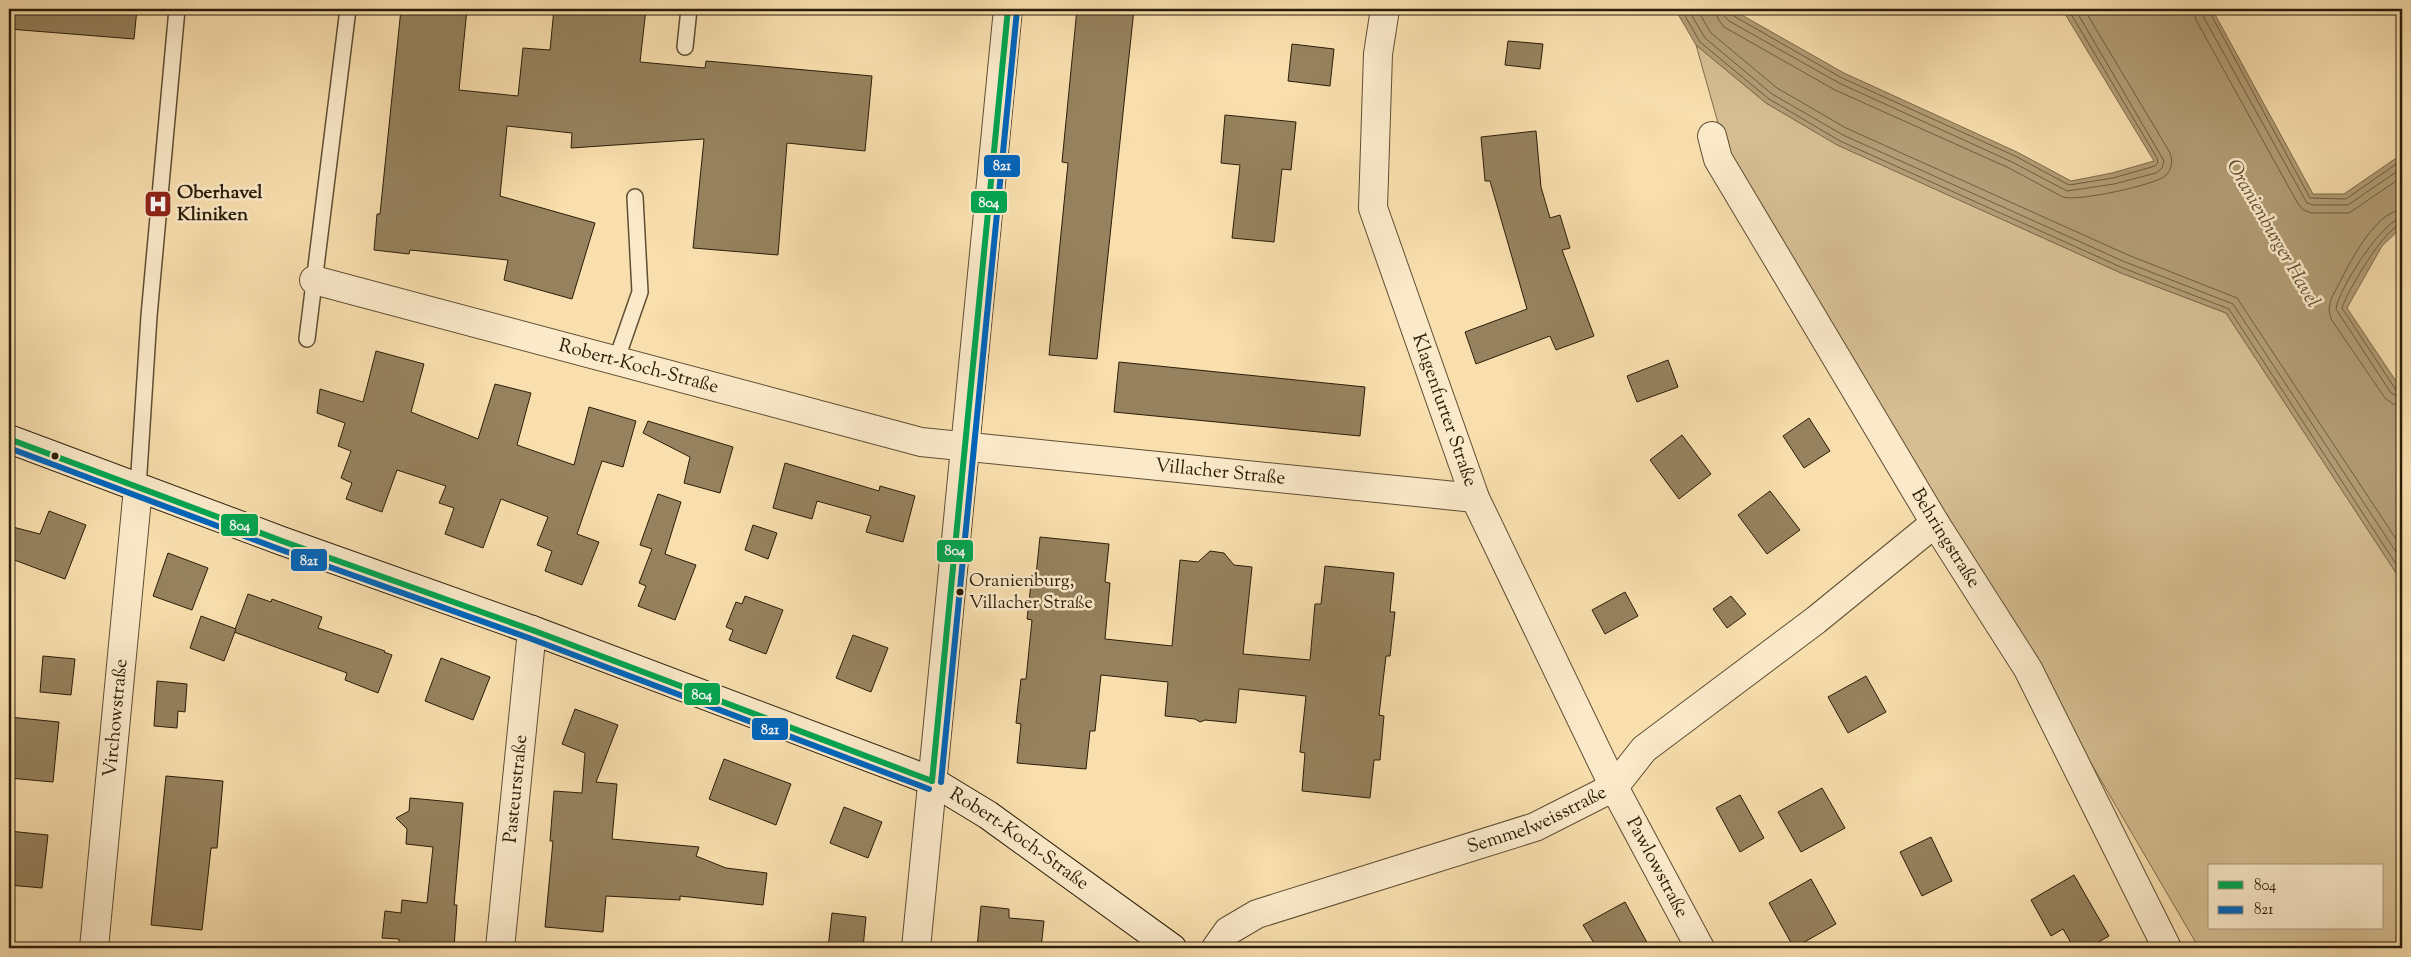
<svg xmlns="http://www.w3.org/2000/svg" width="2411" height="957" viewBox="0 0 2411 957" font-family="'Sorts Mill Goudy',serif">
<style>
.green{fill:#d6be92;stroke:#806e4d;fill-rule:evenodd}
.water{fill:#b39d76;stroke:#7d6a4a}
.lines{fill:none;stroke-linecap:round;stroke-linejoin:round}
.shore{stroke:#6f5d3f;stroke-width:1}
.building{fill:#96825e;stroke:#2b1d08}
.lane-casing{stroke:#5e4e32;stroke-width:18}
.street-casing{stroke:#5e4e32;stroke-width:30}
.secondary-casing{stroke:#2b1d08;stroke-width:30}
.lane{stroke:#fbeaca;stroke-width:15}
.street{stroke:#fbeaca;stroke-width:28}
.secondary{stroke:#fbeaca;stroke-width:28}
.bus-1-casing{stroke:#fbeaca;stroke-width:10}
.bus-2-casing{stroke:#fbeaca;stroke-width:10}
.bus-1{stroke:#00a651;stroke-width:6}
.bus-2{stroke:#0065bd;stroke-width:6}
.bus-dot{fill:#2b1d08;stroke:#fbeaca;stroke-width:2}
.labels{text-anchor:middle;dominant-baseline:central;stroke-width:5;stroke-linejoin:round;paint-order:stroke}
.bus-label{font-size:18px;fill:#2b1d08;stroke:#fbeaca;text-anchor:start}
.poi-label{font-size:19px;font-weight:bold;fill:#2b1d08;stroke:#fbeaca;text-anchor:start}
.street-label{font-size:19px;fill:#2b1d08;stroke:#fbeaca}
.water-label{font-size:20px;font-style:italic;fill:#615034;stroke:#fbeaca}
.line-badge{stroke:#fbeaca;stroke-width:2}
.badge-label{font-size:14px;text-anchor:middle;font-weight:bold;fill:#fff}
</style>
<rect width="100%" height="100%" fill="#f9dfae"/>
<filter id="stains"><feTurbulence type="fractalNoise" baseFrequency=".004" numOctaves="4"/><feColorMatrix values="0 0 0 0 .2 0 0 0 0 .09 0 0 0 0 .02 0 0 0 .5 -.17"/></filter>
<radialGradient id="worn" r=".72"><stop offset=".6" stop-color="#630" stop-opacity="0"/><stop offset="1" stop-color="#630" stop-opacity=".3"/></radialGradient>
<path class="green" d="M1696,45L1766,103L1838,145L2121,273L2226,313L2402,582V948H2199L1953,527L1729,162ZM2210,866H2382V928H2210Z"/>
<polygon class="water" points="1675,9 1731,9 1844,73 2017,152 2071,181 2112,173 2154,161 2062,9 2212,9 2313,194 2344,194 2402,154 2402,227 2382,246 2347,308 2402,390 2402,582 2226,313 2121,273 1837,145 1766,103 1696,45"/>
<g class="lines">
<g class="shore">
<polyline points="1681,9 1700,42 1769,99 1840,141 2123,268 2229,309 2402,573"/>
<polyline points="1688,9 1705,38 1772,94 1843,135 2125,262 2233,304 2402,561"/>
<polyline points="1697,9 1711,33 1777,88 1846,128 2128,255 2237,298 2402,548"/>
<path d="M1716,9L1718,19L1724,27L1835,90L2009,168L2063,197C2076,202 2155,185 2165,176C2173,169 2173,159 2169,151L2084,9"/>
<polyline points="1723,9 1724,16 1729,21 1839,83 2012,162 2067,191 2114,184 2156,173 2162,168 2164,161 2075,9"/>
<polyline points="1730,9 1732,15 1842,78 2015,156 2069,185 2113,178 2155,166 2158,163 2157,158 2068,9"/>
<polyline points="2194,9 2196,20 2297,202 2302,209 2311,213 2349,213 2402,177"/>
<polyline points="2201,9 2203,16 2307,203 2313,205 2348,205 2402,168"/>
<polyline points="2208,9 2310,198 2346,199 2402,160"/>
<path d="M2402,210C2372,211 2344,275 2331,299L2329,309L2331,319L2385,398L2393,404L2402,406"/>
<path d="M2402,218C2383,219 2338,290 2336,309L2391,393L2402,398"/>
<path d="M2402,224C2385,226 2347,292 2342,308L2396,390L2402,392"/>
</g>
</g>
<g class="building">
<polygon points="9,9 137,9 134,39 9,29"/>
<polygon points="401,9 467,9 459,90 518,96 523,48 550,50 554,9 646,9 640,62 705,68 706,61 872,76 865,151 787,143 778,255 693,248 704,139 571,148 572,133 507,126 500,196 595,223 572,299 504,280 508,260 410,250 409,254 374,250 377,214 380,214"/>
<polygon points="1077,9 1134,9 1097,359 1049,355 1068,163 1062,162"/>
<polygon points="1508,41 1543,44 1540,69 1505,65"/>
<polygon points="1292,44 1334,49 1330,86 1288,81"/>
<polygon points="1225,115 1296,122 1291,170 1282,169 1274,242 1232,238 1240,165 1221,163"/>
<polygon points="1536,131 1541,187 1550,218 1560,215 1570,248 1562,250 1594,336 1556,350 1550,336 1476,364 1465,332 1527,309 1490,181 1485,181 1481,137"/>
<polygon points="376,351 424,364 411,412 478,439 495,384 531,393 517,445 574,465 589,407 636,421 623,467 602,461 577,534 599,542 582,585 545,571 552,551 537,545 548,517 501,499 483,548 445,534 454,508 439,503 446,486 397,470 382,512 346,499 352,483 341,478 351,451 338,446 345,423 317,413 320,389 363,402"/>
<polygon points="1668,360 1678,387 1637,402 1627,376"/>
<polygon points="1119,362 1365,387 1360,436 1114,412"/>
<polygon points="1809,418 1830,451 1804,468 1783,436"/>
<polygon points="648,421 733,447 720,493 684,483 690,457 643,433"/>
<polygon points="1682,435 1711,474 1679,499 1650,460"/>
<polygon points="785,463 879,491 880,486 915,496 903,542 866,532 871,516 817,501 812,519 773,508"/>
<polygon points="1770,491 1800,530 1767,554 1738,515"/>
<polygon points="658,494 681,502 665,554 696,565 675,620 638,606 646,586 639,583 652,549 640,545"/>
<polygon points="49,511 86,525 65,579 9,558 9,526 40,534"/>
<polygon points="753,525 777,533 768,559 745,550"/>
<polygon points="1040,537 1109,544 1105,582 1110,583 1105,639 1172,646 1180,560 1198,562 1210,551 1224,553 1234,565 1252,567 1243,654 1310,660 1315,604 1321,604 1325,566 1394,573 1390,612 1395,612 1390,656 1386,656 1379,715 1384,716 1380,760 1374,760 1370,798 1302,791 1305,753 1300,752 1306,696 1239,689 1236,723 1205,720 1200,722 1195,719 1165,716 1168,682 1101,675 1095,731 1090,731 1086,769 1017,763 1021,724 1016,723 1021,679 1026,679 1032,620 1027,619 1032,575 1036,575"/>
<polygon points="168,553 208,568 192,610 153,596"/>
<polygon points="1625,592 1638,616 1605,634 1592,610"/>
<polygon points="248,594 271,602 272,599 322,617 318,628 385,651 384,652 392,655 378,693 345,680 347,673 234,632"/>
<polygon points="745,596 783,610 766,654 729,640 733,630 726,627 736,602 742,604"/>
<polygon points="1731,596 1746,614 1727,628 1713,609"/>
<polygon points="201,616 236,629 224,661 190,648"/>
<polygon points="853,635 888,648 871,692 836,678"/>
<polygon points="43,656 75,659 71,695 40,692"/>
<polygon points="441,658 490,677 473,720 425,701"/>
<polygon points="1866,676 1886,712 1848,733 1828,697"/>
<polygon points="157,681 187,684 185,712 178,711 177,728 154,726"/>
<polygon points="575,709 618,725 596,782 617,784 612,839 699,847 696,856 726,868 767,873 763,905 680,896 680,900 606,896 603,932 545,927 553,841 550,841 554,791 582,793 585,753 562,744"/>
<polygon points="9,717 59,722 53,782 9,778"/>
<polygon points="724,759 791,784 776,825 709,799"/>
<polygon points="166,776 223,781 217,848 211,848 202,930 151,925"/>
<polygon points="1822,788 1845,828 1801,852 1778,812"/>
<polygon points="1740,795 1764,838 1740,852 1716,808"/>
<polygon points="410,798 463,803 454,905 457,905 454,948 399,944 399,939 382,938 385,911 401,913 402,900 427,903 433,847 406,844 407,829 396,818 409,811"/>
<polygon points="844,807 882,822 868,858 830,843"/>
<polygon points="9,831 48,835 42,888 9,885"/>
<polygon points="1931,837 1952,881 1922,896 1900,852"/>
<polygon points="2074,875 2109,936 2088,948 2074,948 2063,929 2051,936 2031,900"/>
<polygon points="1811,879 1836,924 1794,948 1769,903"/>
<polygon points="1625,902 1650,948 1597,948 1583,925"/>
<polygon points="981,906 1009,909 1009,918 1044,921 1041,948 977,948"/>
<polygon points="832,913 866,917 863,948 828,948"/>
</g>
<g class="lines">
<defs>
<g id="lane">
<polyline points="685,47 689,9"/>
<polyline points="307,339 348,9"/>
<polyline points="616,361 640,292 635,197"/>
<polyline points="138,488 149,316 177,9"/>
</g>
<g id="street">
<path id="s1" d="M1385,9L1378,54L1373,208L1475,498L1614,787L1700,948"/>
<path id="s2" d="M1712,136L1718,159L1935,523L2028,669L2167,948"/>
<path id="s3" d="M314,280L921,442L1475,498"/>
<path id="s4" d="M94,948L138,488"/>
<path id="s5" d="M500,948L532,630"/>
<polyline points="916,948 1008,9"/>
<path id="s6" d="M1216,948L1228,931L1257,914L1535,827L1614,787L1644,749L1816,620L1935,523"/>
</g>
<g id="secondary">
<path id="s7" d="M9,439L282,541L532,630L932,781L988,815L1172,948"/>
</g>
</defs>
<use href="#lane" class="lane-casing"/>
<use href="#street" class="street-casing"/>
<use href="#secondary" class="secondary-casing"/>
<use href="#lane" class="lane"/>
<use href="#street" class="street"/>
<use href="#secondary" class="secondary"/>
<defs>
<g id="bus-1">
<polyline points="9,439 282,541 532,630 932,781"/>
<polyline points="932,781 1008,9"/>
</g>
<g id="bus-2">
<polyline points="9,448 279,549 529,638 929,789"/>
<polyline points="941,782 1017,10"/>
</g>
</defs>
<use href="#bus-1" class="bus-1-casing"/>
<use href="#bus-2" class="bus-2-casing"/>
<use href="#bus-1" class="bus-1"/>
<use href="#bus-2" class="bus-2"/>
</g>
<defs>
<symbol id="hospital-square" viewBox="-11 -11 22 22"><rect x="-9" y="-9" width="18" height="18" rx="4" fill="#8f2418" stroke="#fbeaca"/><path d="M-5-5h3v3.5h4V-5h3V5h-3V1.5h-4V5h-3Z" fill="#fff"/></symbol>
</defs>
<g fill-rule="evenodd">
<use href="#hospital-square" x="142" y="188" width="32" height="32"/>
</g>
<g class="bus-dot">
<circle cx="55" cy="456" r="4.5"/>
<circle cx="960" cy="592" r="4.5"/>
</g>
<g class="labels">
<g class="bus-label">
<text x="969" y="582">Oranienburg,<tspan x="969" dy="22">Villacher Straße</tspan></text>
</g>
<g class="poi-label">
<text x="177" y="193">Oberhavel<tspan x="177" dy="22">Kliniken</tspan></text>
</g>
<g class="street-label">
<text stroke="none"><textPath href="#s3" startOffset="336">Robert-Koch-Straße</textPath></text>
<text stroke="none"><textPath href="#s1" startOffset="414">Klagenfurter Straße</textPath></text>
<text stroke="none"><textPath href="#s3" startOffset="929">Villacher Straße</textPath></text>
<text stroke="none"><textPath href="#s2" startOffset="466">Behringstraße</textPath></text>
<text stroke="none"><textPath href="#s4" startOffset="231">Virchowstraße</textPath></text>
<text stroke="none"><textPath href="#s5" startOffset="160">Pasteurstraße</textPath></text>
<text stroke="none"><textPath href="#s6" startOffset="350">Semmelweisstraße</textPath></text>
<text stroke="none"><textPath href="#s7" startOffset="1089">Robert-Koch-Straße</textPath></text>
<text stroke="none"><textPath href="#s1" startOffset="919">Pawlowstraße</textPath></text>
</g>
<g class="water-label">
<text transform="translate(2272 234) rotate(60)">Oranienburger Havel</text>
</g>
</g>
<g class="line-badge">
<rect x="983" y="154" width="38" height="24" rx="5" fill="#0065bd"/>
<rect x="970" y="190" width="38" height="24" rx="5" fill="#00a651"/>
<rect x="220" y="513" width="39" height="24" rx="5" fill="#00a651"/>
<rect x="936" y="539" width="38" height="24" rx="5" fill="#00a651"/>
<rect x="290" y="548" width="38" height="24" rx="5" fill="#0065bd"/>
<rect x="683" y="682" width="38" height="24" rx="5" fill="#00a651"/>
<rect x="751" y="717" width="38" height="24" rx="5" fill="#0065bd"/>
</g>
<g class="badge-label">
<text x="1002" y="170">821</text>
<text x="989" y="207">804</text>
<text x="240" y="530">804</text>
<text x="955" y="555">804</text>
<text x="309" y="565">821</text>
<text x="702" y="699">804</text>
<text x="770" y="734">821</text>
</g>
<rect width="2411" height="957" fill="none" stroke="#f9dfae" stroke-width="30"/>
<rect x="10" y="10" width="2391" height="937" fill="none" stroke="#2b1d08" stroke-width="2.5"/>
<rect x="15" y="15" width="2381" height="927" fill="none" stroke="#2b1d08"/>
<rect x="2208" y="864" width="175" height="65" fill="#fbeaca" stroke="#a8987c"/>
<rect x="2218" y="881" width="25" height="8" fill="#00a651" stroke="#a8987c"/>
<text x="2254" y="890" font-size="15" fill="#2b1d08">804</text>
<rect x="2218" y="906" width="25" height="8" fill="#0065bd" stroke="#a8987c"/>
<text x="2254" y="914" font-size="15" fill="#2b1d08">821</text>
<rect width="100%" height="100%" filter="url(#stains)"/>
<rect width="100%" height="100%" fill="url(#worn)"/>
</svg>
